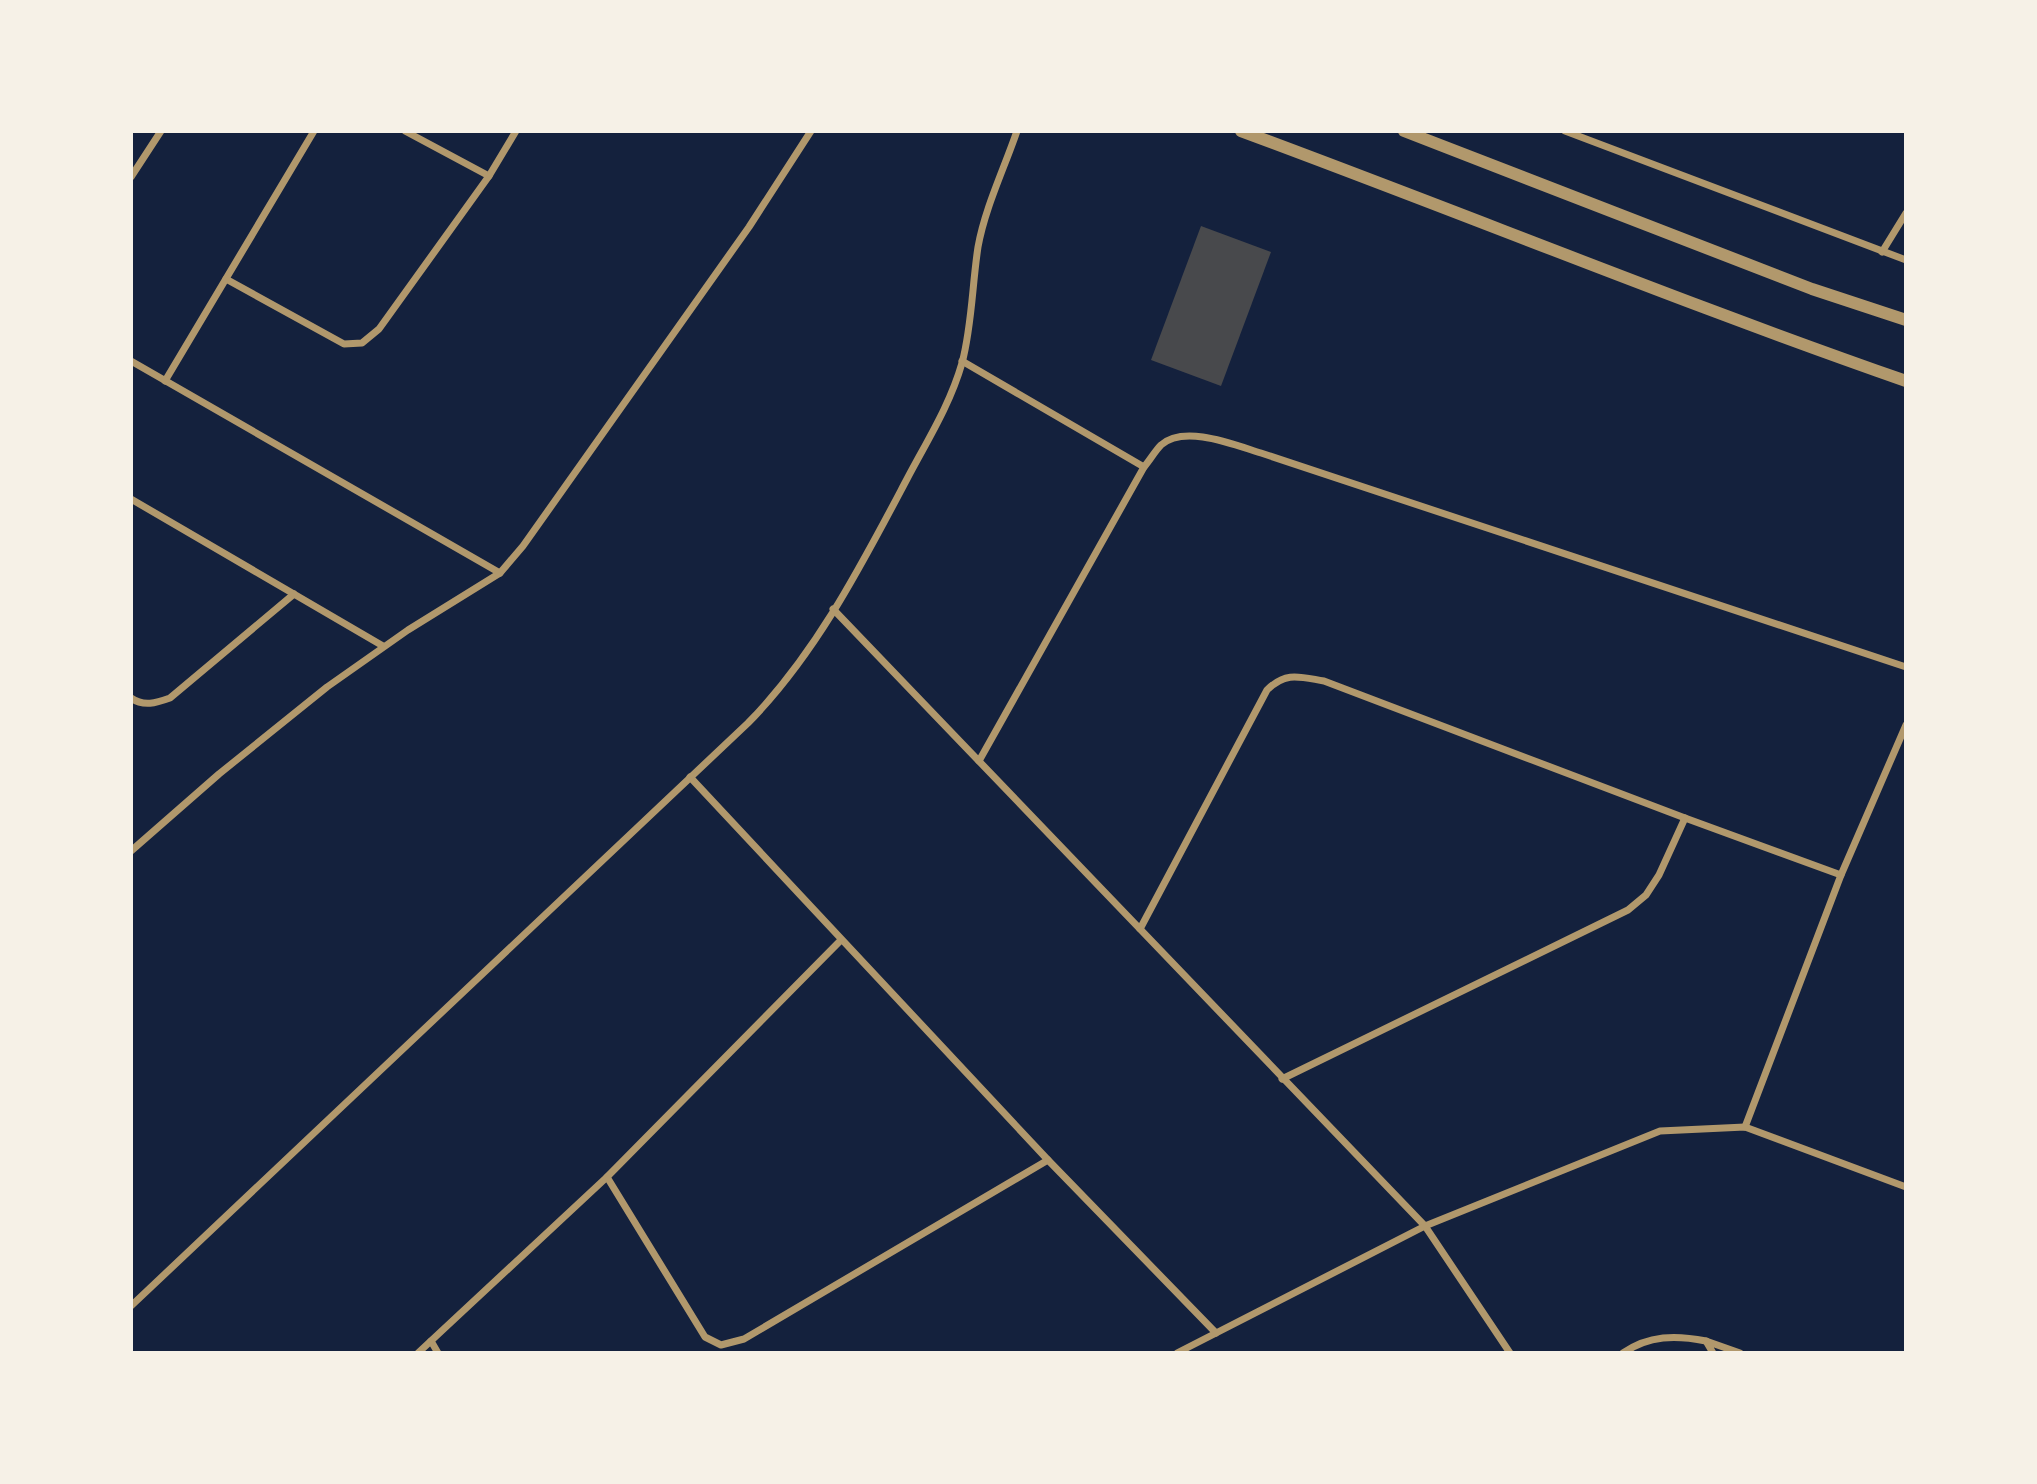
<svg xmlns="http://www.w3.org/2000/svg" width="2037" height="1484" viewBox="0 0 2037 1484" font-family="Signika,sans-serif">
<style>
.building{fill:#48494c}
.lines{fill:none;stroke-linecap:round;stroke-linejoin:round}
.minor{stroke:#b1986c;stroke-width:7}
.tertiary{stroke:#b1986c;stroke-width:12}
</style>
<rect width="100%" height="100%" fill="#14213d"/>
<polygon class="building" points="1201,226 1271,252 1221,386 1151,360"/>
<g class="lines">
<g class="minor">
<polyline points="405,131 489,176 516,131"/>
<polyline points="1565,131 1906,260"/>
<polyline points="131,177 161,131"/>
<polyline points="1882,252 1906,213"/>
<polyline points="226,279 344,344 362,343 379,329 489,176"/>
<polyline points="131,361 500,573"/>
<polyline points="962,361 1144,467"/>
<polyline points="165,381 314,131"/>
<polyline points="131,499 383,646"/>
<polyline points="833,609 1425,1226 1510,1353"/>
<path d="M131,698C144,707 156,703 170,698L294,594"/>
<path d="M979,761L1144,467C1150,460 1155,451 1161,445C1184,424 1235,445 1261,453L1906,667"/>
<polyline points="690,777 1048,1160 1216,1333"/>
<polyline points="131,851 219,774 327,687 408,630 500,573 523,546 749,227 811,131"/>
<path d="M1140,929L1267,690C1286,671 1300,677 1324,681L1685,818L1841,875"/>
<polyline points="1282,1079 1628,910 1646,895 1659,875 1685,818"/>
<polyline points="1745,1127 1841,875 1906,725"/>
<polyline points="607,1177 705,1337 721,1345 744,1339 1048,1160"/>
<path d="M131,1306L748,723C816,654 862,564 907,479C927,441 950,405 962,363C972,326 972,286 978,247C985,208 1004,169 1017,131"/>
<polyline points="431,1341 438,1353"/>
<polyline points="418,1353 607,1177 841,940"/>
<polyline points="1177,1353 1425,1226 1660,1131 1745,1127 1906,1187"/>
<path d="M1623,1353C1649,1335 1676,1335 1706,1341"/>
<polyline points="1713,1353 1706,1341 1740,1353"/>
</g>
<g class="tertiary">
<path d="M1241,131C1463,213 1682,303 1906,381"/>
<polyline points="1404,131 1812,289 1906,320"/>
</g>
</g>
<rect width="2037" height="1484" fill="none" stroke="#f6f1e7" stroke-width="266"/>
</svg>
